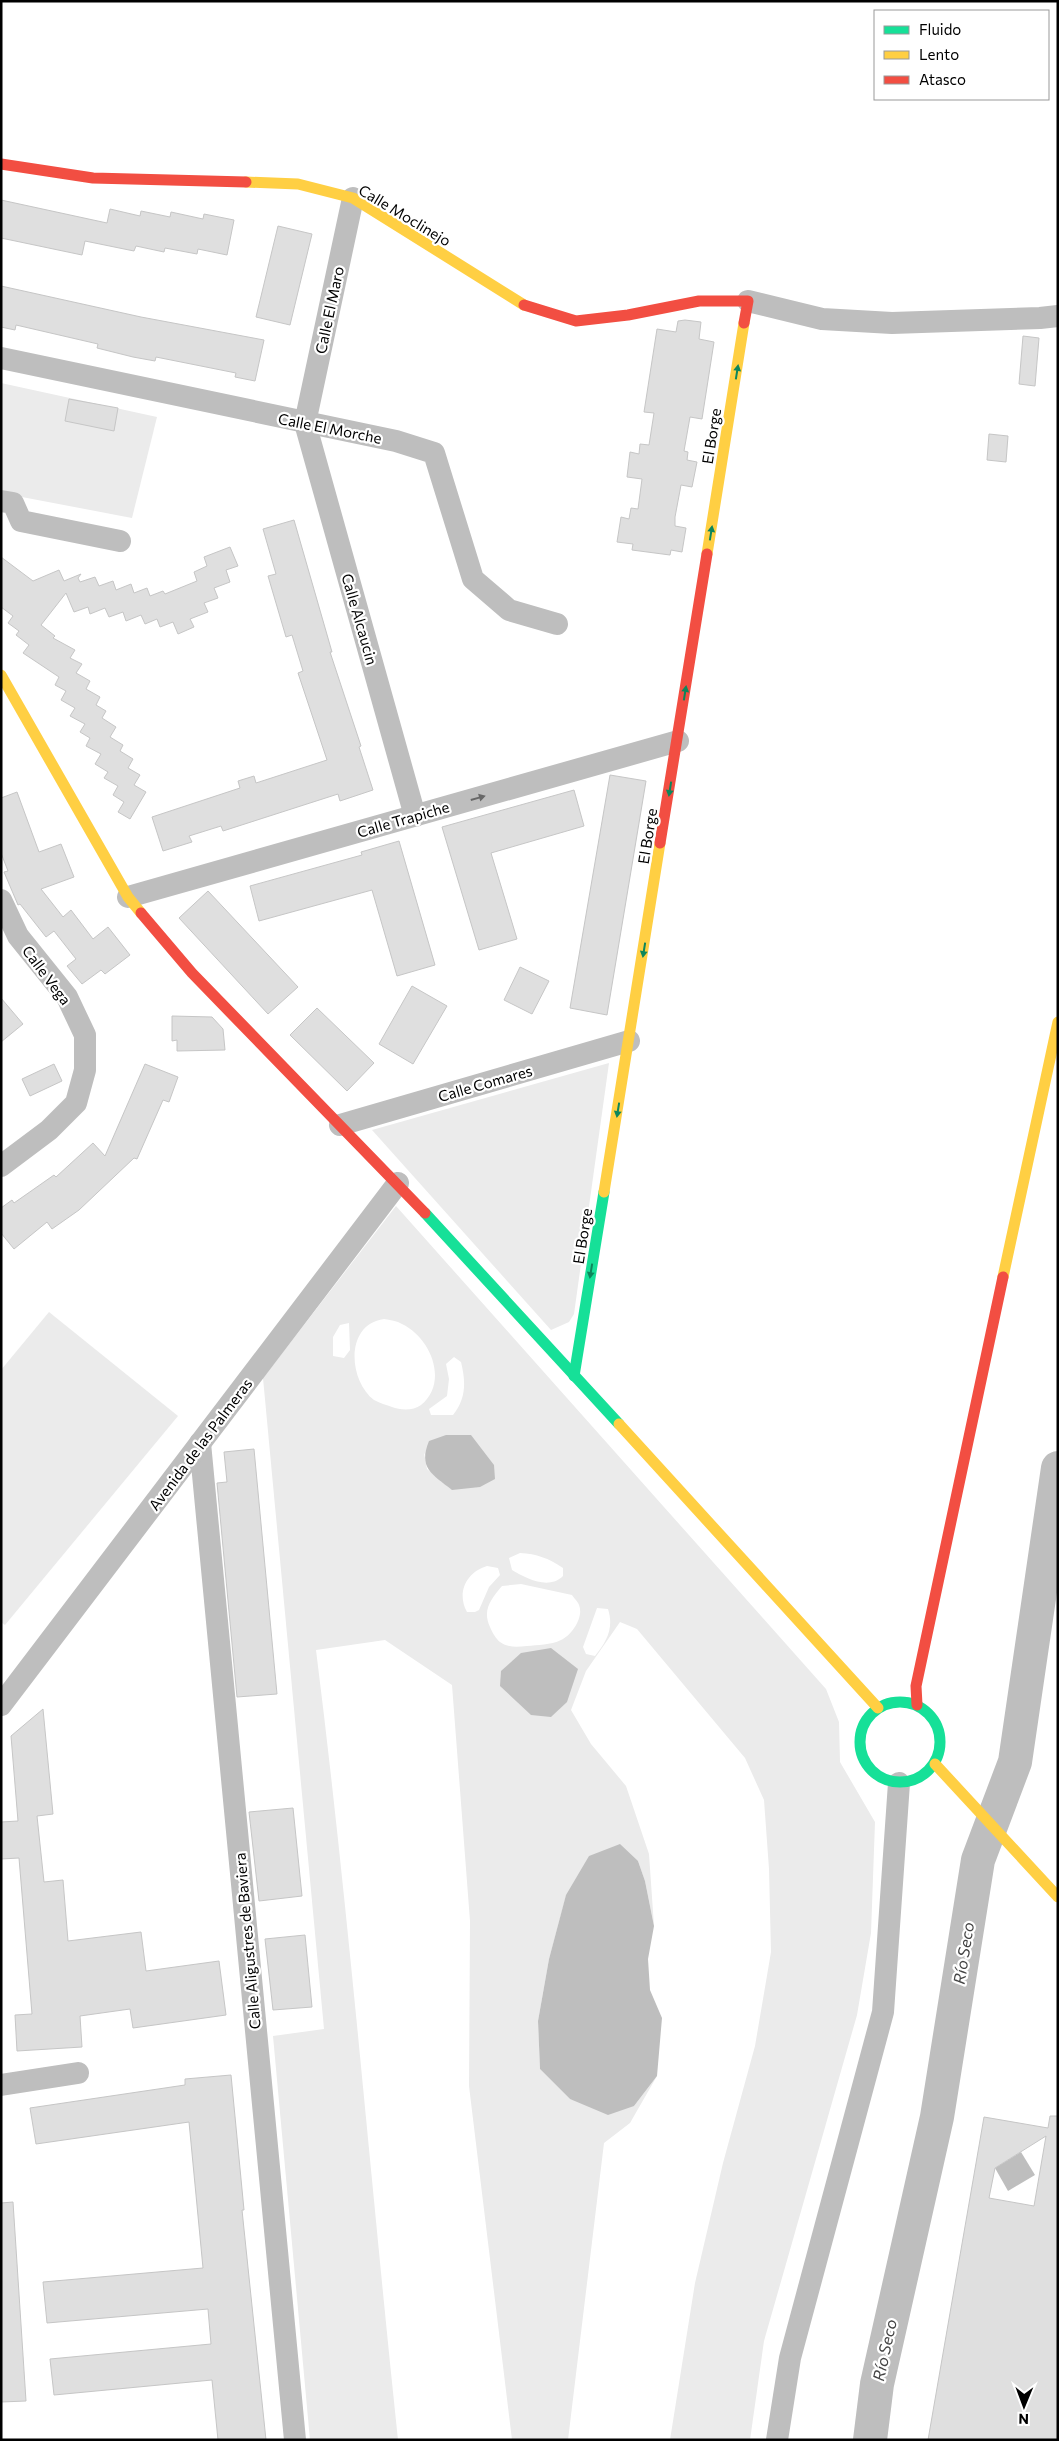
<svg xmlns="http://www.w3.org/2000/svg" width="1059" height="2441" viewBox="0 0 1059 2441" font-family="Commissioner,sans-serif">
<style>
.green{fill:#ebebeb;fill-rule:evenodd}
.water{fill:#bebebe}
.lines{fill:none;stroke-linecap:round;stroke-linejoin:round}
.river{stroke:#bebebe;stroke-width:34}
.building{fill:#dfdfdf;stroke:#c6c6c6;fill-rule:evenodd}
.street{stroke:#bebebe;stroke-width:22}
.fast{stroke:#16e098;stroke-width:11}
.slow{stroke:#ffcf43;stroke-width:11}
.jam{stroke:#f24e42;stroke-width:11}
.oneway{fill:#0d865b}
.oneway2{fill:#686868}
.labels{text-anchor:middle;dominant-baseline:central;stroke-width:4.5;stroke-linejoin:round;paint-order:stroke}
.street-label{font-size:15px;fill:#000;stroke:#fff}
.water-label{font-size:16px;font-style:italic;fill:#434343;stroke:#fff}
</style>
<rect width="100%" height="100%" fill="#fff"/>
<g class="green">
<polygon points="1,383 157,417 132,518 1,493"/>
<polygon points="609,1063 574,1314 569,1322 551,1330 372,1130"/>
<path d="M396,1206L826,1689L839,1722L840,1762L875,1822L871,1933L857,2015L764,2341L750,2440H670L695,2283L723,2163L755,2046L771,1952L769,1869L764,1800L745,1758L637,1629L620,1622L586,1671L571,1710L591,1744L626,1786L649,1854L654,1926L645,1881L638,1861L566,1896L549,1959L538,2021L540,2069L570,2099L634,2106L657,2076L630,2123L604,2143L568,2440H512L469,2086L470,1921L452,1685L385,1640L316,1650C349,1912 370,2176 398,2440H310L273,2036L324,2029L263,1378ZM384,1319C390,1320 397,1321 402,1324C431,1338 449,1382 421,1405C413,1411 400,1410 392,1407C387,1405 379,1403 374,1400C348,1380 345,1324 384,1319ZM349,1323L350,1350L344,1358L333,1356V1337L340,1325ZM454,1357L461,1362C466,1382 466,1399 453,1415H431L429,1409L447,1396L449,1379L446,1364ZM424,1453L452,1490L427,1469ZM520,1553C537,1554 548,1558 563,1568V1576C549,1590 527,1579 512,1570L509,1558ZM487,1566L498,1568L500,1575L489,1587L479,1610L475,1612H467C456,1592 467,1572 487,1566ZM521,1584L572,1595C574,1598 578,1602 579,1605C584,1617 572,1635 561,1640C551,1645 537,1645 527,1646C518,1647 508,1648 500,1642C496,1639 492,1632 490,1627C482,1610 491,1599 502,1586ZM597,1608L608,1609C614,1628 607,1641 595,1656L586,1654L583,1647Z"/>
<polygon points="49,1312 178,1416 5,1625 1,1622 1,1370"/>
</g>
<g class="water">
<path d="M446,1435H471L494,1465L495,1479L480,1487L452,1490C432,1474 418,1468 429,1441Z"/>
<polygon points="551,1648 578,1669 567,1702 551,1717 531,1715 500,1686 501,1671 521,1653"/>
<polygon points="620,1844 638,1861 645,1881 654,1926 648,1959 650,1990 662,2018 657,2076 634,2106 608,2115 570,2099 540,2069 538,2021 549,1959 566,1895 589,1856"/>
<polygon points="1021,2152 1035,2175 1008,2191 995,2168"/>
</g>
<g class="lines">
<polyline class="river" points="870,2440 877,2384 937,2117 978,1860 1015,1762 1058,1468"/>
</g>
<g class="building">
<polygon points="1,200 107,223 110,209 140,216 141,211 170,217 171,212 203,219 204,214 234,220 227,255 198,249 197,254 165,248 164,252 136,246 134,251 85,241 82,255 1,238"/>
<polygon points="278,226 312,234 290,325 256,317"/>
<polygon points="1,286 141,317 264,340 255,381 235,377 236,373 156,357 155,361 133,357 97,348 98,344 16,325 15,330 1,327"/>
<polygon points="685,320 701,322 699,339 714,342 702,419 690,417 684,451 688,452 687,460 697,462 692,487 681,485 675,517 675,526 686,528 682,552 671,550 670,555 632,550 633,544 617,542 621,517 629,519 631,508 638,509 642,479 627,477 630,452 639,454 640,444 649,445 654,413 644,412 657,329 676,332 678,321"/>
<polygon points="1023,336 1039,338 1035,386 1019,384"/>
<polygon points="69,399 118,408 114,431 65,421"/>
<polygon points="989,434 1008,436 1006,462 987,460"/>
<polygon points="294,520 332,652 330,652 361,746 359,747 373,790 340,801 338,794 223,831 221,826 189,836 192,842 163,851 152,817 240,788 238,781 254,776 256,783 327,760 298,673 303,671 292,635 286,637 268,576 276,574 263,529"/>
<polygon points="230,547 238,566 226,570 230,582 214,588 218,598 204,603 208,612 190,619 194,627 178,634 173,622 160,627 157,619 145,624 141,615 126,621 123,612 109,617 105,608 90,614 88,607 74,612 66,593 41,625 55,636 53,638 75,650 70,658 82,664 76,673 90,681 86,689 100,697 96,705 106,711 102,718 116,727 110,737 123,745 120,751 133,759 128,768 140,775 134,785 146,792 130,819 118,812 124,802 113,795 118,786 104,778 108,772 95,764 101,754 86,746 90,738 80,732 85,724 70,716 75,708 61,700 66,691 55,685 59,677 23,653 29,645 16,635 19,631 8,623 13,616 1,607 1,557 33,581 59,570 64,581 81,574 78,578 80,582 95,577 99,586 113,581 116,590 131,584 134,593 147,588 150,596 163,591 165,594 197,581 194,572 207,566 204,557"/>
<polygon points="610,775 646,781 607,1015 570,1008"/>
<polygon points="574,790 584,826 491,853 517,939 479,950 442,827"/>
<polygon points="17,792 39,852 61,844 74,877 41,889 63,917 71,910 93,939 108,927 130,955 105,974 101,970 82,984 67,966 76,959 54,931 46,937 20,904 18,905 4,872 8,871 1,853 1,798"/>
<polygon points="399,841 435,965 397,976 372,890 259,921 250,886 362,855 361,852"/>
<polygon points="208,891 298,987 268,1014 179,918"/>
<polygon points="520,967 549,981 532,1014 504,1000"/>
<polygon points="412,986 447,1006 413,1064 379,1044"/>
<polygon points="1,998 23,1024 1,1042"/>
<polygon points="317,1008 374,1063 347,1091 290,1035"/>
<polygon points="172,1016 212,1017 223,1029 225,1050 177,1051 177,1040 172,1041"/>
<polygon points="54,1064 62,1081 30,1096 22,1079"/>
<polygon points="145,1064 178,1077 169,1102 163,1100 137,1159 134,1158 79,1210 52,1229 47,1222 14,1249 1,1233 1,1208 12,1200 14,1203 54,1175 56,1177 93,1143 105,1156"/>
<polygon points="254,1449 277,1694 237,1697 217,1483 227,1482 224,1452"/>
<polygon points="43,1709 53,1814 37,1816 44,1882 63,1880 68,1941 141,1932 146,1971 219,1961 226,2015 133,2028 130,2009 80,2016 82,2047 17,2051 15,2015 32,2014 19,1858 1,1859 1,1822 18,1821 11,1736"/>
<polygon points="293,1808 302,1896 259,1901 249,1812"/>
<polygon points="305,1935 312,2007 273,2010 265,1939"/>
<polygon points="231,2075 244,2210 242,2210 266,2440 218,2440 212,2380 54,2395 50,2359 211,2344 208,2309 47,2323 43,2282 203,2268 189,2122 36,2144 30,2108 185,2085 185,2079"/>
<path d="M1050,2116H1058V2440H928L984,2117L1048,2128ZM1046,2136L1034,2206L989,2198L995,2168Z"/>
<polygon points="13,2202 26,2401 1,2402 1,2203"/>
</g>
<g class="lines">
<g class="street">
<polyline points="353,198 305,423 415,816"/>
<polyline points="748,301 822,319 892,323 1040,318 1058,316"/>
<polyline points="1,358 396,441 434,453 473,579 509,610 557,624"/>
<polyline points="1,501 13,503 21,521 120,541"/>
<polyline points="128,897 678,741"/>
<polyline points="1,900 18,936 67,997 85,1035 85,1070 76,1103 49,1130 1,1166"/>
<polyline points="340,1125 629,1041"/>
<polyline points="200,1443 295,2440"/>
<polyline points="1,1705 398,1183"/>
<polyline points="1,2085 78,2073"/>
<polyline points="777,2440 790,2358 883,2012 899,1783"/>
</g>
<g class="fast">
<polyline points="425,1213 619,1424"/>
<polyline points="574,1376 604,1192"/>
<circle cx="900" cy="1742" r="40"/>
</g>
<g class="slow">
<polyline points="246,182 298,184 353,198 524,305"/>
<polyline points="707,554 744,323"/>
<polyline points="1,675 128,897 141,913"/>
<polyline points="604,1192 660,843"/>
<polyline points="1003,1277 1058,1022"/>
<polyline points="619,1424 878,1708"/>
<polyline points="935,1764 1058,1897"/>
</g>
<g class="jam">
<polyline points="1,164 93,178 246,182"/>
<polyline points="524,305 576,321 628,315 699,301 748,301 744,323"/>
<polyline points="660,843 707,554"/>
<polyline points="141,913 192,973 425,1213"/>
<polyline points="917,1705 916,1686 1003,1277"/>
</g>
</g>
<defs><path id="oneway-solid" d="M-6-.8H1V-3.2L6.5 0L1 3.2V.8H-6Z" transform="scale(1.25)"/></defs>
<g class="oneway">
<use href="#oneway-solid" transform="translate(737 372) rotate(-81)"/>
<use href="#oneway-solid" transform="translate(711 533) rotate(-81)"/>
<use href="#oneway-solid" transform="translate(685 693) rotate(-81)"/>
<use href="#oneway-solid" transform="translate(670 789) rotate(99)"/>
<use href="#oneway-solid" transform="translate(644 950) rotate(99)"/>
<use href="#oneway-solid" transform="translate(618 1110) rotate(99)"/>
<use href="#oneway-solid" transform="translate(591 1271) rotate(99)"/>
</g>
<use class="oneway2" href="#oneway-solid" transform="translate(478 798) rotate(-16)"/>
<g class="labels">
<g class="street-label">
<text transform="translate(405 215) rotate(31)">Calle Moclinejo</text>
<text transform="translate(329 310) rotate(-78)">Calle El Maro</text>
<text transform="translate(330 428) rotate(11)">Calle El Morche</text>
<text transform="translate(711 436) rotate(-81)">El Borge</text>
<text transform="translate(360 619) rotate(74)">Calle Alcaucin</text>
<text transform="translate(403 819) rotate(-16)">Calle Trapiche</text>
<text transform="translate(647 836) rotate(-81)">El Borge</text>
<text transform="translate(47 975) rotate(53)">Calle Vega</text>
<text transform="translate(485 1083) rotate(-16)">Calle Comares</text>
<text transform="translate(582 1236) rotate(-81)">El Borge</text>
<text transform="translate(200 1444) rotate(-53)">Avenida de las Palmeras</text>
<text transform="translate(247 1941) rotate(-95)">Calle Aligustres de Baviera</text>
</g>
<g class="water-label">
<text transform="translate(963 1953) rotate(-81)">Río Seco</text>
<text transform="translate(884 2350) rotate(-78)">Río Seco</text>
</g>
</g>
<rect width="1059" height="2441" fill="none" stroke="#000000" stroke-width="5"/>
<rect x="874" y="10" width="175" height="90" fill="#ffffff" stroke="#999999"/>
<rect x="884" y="26" width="25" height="8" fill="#16e098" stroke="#999999"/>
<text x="919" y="35" font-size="15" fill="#000000">Fluido</text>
<rect x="884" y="51" width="25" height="8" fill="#ffcf43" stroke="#999999"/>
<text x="919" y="60" font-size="15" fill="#000000">Lento</text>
<rect x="884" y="76" width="25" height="8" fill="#f24e42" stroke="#999999"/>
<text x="919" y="85" font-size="15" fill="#000000">Atasco</text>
<g transform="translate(1024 2406) rotate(181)" stroke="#ffffff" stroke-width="4" paint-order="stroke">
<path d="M0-4L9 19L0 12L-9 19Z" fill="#000000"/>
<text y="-8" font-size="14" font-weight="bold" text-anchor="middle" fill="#000000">N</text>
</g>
</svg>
